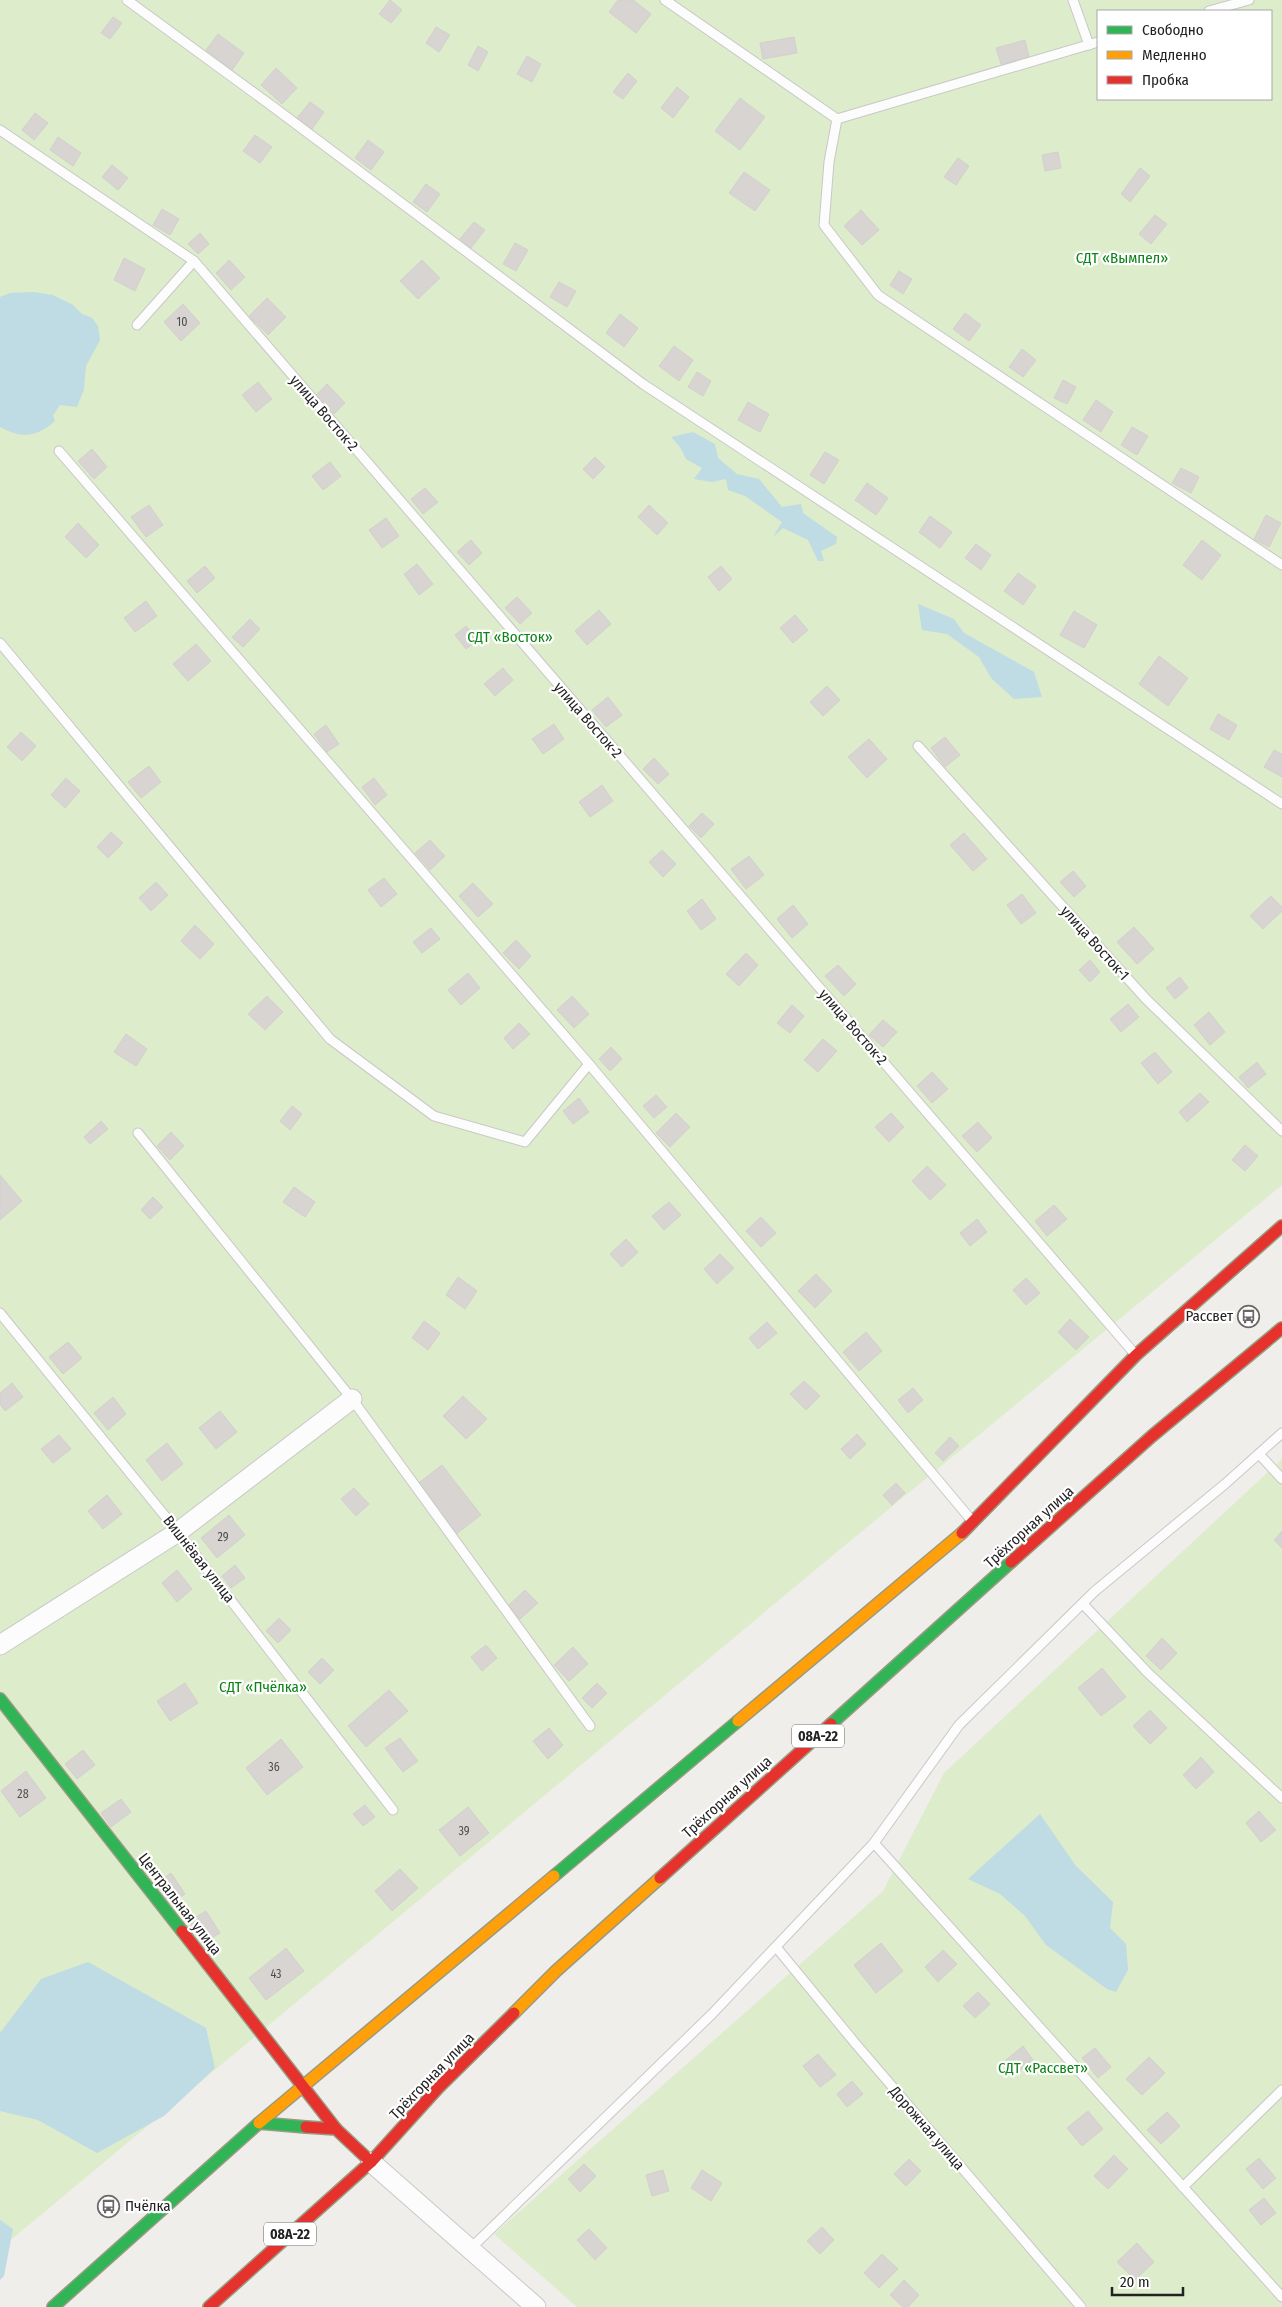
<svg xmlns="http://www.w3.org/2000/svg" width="1282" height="2307" viewBox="0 0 1282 2307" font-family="'Fira Sans Condensed',sans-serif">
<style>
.grass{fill:#ddeccb;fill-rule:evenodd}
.water{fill:#bfdbe3}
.building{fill:#d7d4d2;stroke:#d3d0cc}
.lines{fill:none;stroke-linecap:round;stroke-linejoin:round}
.lane-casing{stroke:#c9c8c7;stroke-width:11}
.street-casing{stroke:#c9c8c7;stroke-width:21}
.fast-casing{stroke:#999a82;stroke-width:14}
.slow-casing{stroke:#999a82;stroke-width:14}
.jam-casing{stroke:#999a82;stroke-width:14}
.lane{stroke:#fdfcfc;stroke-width:9}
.street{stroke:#fdfcfc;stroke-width:19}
.fast{stroke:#30b455;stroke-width:11}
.slow{stroke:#ff9f0a;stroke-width:11}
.jam{stroke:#e5322d;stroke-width:11}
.labels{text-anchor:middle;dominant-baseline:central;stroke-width:4.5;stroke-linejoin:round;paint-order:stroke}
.number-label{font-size:12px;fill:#4f4e4e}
.shield{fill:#fff;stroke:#646464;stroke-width:1}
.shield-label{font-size:14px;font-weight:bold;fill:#222}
.park-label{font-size:15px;fill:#0c8416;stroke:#fff}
.street-label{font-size:15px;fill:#222;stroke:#fff}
.poi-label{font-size:15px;fill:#222;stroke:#fff;text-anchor:end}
</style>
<rect width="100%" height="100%" fill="#f0eeeb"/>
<g class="grass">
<path d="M0,0H1282V1185L826,1561L0,2249ZM1098,11H1271V99H1098Z"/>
<polygon points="1282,1459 1282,2307 577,2307 494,2234 883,1891 944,1773"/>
</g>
<g class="water">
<path d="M34,292L53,295L73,305L82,314L92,318L98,326L100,340L86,366L84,389L77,407L60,405L53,415L55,421C37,437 22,439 0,427V297L10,293Z"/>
<polygon points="693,432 715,444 718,458 737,474 759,479 782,507 801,504 803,513 837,537 836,544 821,551 824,561 818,561 808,540 783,528 773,537 782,522 745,496 728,490 726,479 712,482 694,479 702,468 686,459 680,447 671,437"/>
<polygon points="918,604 954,619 964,633 1034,672 1042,697 1014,699 991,678 979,657 947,634 922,630"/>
<polygon points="1040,1814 1076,1866 1113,1902 1110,1928 1126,1944 1128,1970 1116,1992 1107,1989 1046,1945 1025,1916 1000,1894 968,1879"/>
<polygon points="88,1962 206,2028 215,2068 164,2116 97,2153 38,2120 0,2111 0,2033 41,1979"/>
<polygon points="0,2220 13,2229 4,2276 0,2280"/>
</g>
<g class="building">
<polygon points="390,0 402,10 391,23 379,14"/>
<polygon points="618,0 633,0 651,14 636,33 609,12"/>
<polygon points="113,17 122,23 110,39 101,33"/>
<polygon points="436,27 450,35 439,52 426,43"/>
<polygon points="218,34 244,53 232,70 206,50"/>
<polygon points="794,37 797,53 763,59 760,43"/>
<polygon points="1025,40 1029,57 1001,64 996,48"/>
<polygon points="478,46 488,52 478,71 468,65"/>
<polygon points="527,56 541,64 532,82 517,74"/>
<polygon points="276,68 297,88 282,104 261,85"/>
<polygon points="628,73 637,81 623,99 613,92"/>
<polygon points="677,87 689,97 673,118 661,108"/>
<polygon points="740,98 765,117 740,150 715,131"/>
<polygon points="310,102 324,112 312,129 297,118"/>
<polygon points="35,113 48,123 34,140 22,130"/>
<polygon points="255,135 272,147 260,163 243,151"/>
<polygon points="58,137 81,153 73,166 50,150"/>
<polygon points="368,140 384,152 371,170 355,158"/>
<polygon points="1058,152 1061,168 1045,171 1042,155"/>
<polygon points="958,158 969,166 956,185 944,177"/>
<polygon points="112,165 128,178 118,190 102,177"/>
<polygon points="1140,168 1150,176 1130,202 1121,194"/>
<polygon points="744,172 770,190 755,211 729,193"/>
<polygon points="426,184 440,194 427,212 413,202"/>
<polygon points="162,209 179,219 170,235 153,225"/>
<polygon points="861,210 879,230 862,245 844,226"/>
<polygon points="1155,215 1167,224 1151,244 1139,234"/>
<polygon points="474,222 485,230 471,248 460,239"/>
<polygon points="200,233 209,244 198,254 188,244"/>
<polygon points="515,243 528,250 516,271 503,264"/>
<polygon points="124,258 145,269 135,291 114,280"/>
<polygon points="229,260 245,277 231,290 216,273"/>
<polygon points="422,260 440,278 418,299 400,281"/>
<polygon points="899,271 912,279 903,294 890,285"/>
<polygon points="559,282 576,291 567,307 550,297"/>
<polygon points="267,298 286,317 268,335 249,316"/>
<polygon points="183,304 200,323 181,341 164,322"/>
<polygon points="965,313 981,325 969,341 953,329"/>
<polygon points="620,314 638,328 624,347 606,333"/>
<polygon points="674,346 693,360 679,381 659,366"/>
<polygon points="1022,349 1036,360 1023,377 1009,367"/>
<polygon points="697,372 711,381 703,396 688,387"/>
<polygon points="1063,380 1076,387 1067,404 1054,398"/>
<polygon points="258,382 272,399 256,412 242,395"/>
<polygon points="327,384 345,403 334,414 316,395"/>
<polygon points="1096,400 1113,412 1101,432 1083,420"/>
<polygon points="748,402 769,414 760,432 738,420"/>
<polygon points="1132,427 1148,436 1137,455 1121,445"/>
<polygon points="92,449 107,467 94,479 78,461"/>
<polygon points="825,452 839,460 824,484 810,475"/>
<polygon points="595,457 605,467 593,479 583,469"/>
<polygon points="330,462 341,476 323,490 312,476"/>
<polygon points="1181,468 1199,477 1191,493 1172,483"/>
<polygon points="867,483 888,498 876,515 855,500"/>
<polygon points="425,488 438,502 423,514 411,499"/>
<polygon points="149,505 163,525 146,537 131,517"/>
<polygon points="649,505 668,523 657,535 638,517"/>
<polygon points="1266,515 1281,523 1269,547 1254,539"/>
<polygon points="930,516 952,532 940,548 919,532"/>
<polygon points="386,518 399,536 382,548 369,530"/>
<polygon points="78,523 99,545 86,558 65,537"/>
<polygon points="471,540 482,553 469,565 457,552"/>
<polygon points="1202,540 1221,555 1202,580 1183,565"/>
<polygon points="976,544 991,555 981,570 965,558"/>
<polygon points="417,564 433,584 419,595 404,574"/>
<polygon points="205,566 215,578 197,593 187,581"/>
<polygon points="721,566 732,579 719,591 708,577"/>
<polygon points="1018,573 1036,586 1023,605 1004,591"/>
<polygon points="517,597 532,613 520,624 505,608"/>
<polygon points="146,601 157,616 135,632 124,618"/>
<polygon points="599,610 611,624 587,645 575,631"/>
<polygon points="1074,611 1097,625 1084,648 1060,635"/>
<polygon points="795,615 808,630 793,643 780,628"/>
<polygon points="250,619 260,629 243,647 232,637"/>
<polygon points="466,626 478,640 466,649 455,635"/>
<polygon points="196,644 211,661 188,681 173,664"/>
<polygon points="1159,656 1188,678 1168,706 1139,684"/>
<polygon points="503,668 513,680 495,696 484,684"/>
<polygon points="827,686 840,700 823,716 810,702"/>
<polygon points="608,697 622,715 606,727 592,710"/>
<polygon points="1218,714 1237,725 1229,740 1210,729"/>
<polygon points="554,724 564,739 543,754 532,739"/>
<polygon points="326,725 339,744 327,752 314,734"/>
<polygon points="21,732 36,746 22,761 7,747"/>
<polygon points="945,737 960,755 945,767 931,748"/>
<polygon points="869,739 887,759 867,778 848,757"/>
<polygon points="1274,750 1282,754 1282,777 1264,767"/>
<polygon points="654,758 669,774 658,784 643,769"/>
<polygon points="149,766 161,782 141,798 128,782"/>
<polygon points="66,778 80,791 65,808 51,795"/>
<polygon points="374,778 387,795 375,805 362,787"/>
<polygon points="602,785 613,801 590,817 579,802"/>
<polygon points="702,813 714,824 701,838 689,826"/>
<polygon points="111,832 123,843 108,858 97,847"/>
<polygon points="964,833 987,859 973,871 950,845"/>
<polygon points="430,840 445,856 430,870 415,853"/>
<polygon points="662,850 676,864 663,877 649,862"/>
<polygon points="749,856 764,875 746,889 731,869"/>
<polygon points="1073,871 1086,886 1074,897 1060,882"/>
<polygon points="384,878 397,894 381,907 368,890"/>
<polygon points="156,882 168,895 151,911 139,898"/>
<polygon points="473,883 493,904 478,917 459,896"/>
<polygon points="1022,894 1036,913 1021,924 1007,905"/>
<polygon points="1271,896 1282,907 1282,911 1263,929 1250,916"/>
<polygon points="702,899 716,919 701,930 687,911"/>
<polygon points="793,905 808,924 792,938 777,919"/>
<polygon points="195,925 214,944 200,959 181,941"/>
<polygon points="1134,927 1154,949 1137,964 1117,942"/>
<polygon points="431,928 440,939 422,953 413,942"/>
<polygon points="516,940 531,956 519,969 503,953"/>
<polygon points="746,953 758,965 739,986 726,974"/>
<polygon points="1090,960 1100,972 1090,982 1079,970"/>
<polygon points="838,965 856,984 844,996 825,976"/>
<polygon points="468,973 480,988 461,1005 448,990"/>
<polygon points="1180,977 1188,988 1175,999 1166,988"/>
<polygon points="267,996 283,1012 265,1030 248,1014"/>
<polygon points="572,996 589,1014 574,1028 557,1010"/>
<polygon points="1128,1004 1139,1017 1121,1032 1110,1019"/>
<polygon points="792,1005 804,1016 790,1033 777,1023"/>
<polygon points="1209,1012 1225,1032 1210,1045 1194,1025"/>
<polygon points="883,1020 897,1032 883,1047 869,1035"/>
<polygon points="519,1023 530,1034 513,1049 504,1038"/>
<polygon points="126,1034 147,1049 136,1066 114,1052"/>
<polygon points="823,1039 837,1051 818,1072 804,1060"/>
<polygon points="611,1047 622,1059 610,1071 599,1059"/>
<polygon points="1155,1052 1172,1072 1158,1084 1141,1063"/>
<polygon points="1257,1062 1266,1074 1248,1088 1239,1077"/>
<polygon points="932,1072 948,1089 932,1103 917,1086"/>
<polygon points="1200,1093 1209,1102 1187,1122 1179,1112"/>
<polygon points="656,1095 667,1107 654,1118 643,1106"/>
<polygon points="579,1098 589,1112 573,1124 563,1111"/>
<polygon points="292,1106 302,1114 290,1130 280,1121"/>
<polygon points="676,1113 690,1127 670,1147 656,1133"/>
<polygon points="891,1113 904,1127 889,1142 875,1127"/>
<polygon points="101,1121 108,1129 90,1144 84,1137"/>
<polygon points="978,1122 992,1138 977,1152 962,1136"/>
<polygon points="171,1132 184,1146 170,1160 157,1146"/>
<polygon points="1245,1145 1258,1156 1245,1171 1232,1160"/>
<polygon points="927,1166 946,1185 930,1200 912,1181"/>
<polygon points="0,1175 22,1201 0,1220"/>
<polygon points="294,1187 315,1202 305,1217 283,1202"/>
<polygon points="153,1197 163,1207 150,1219 141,1210"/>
<polygon points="669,1202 681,1215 664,1230 652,1216"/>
<polygon points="1054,1205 1067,1219 1047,1236 1035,1221"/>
<polygon points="761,1217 776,1233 761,1247 746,1231"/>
<polygon points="977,1219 987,1232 970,1246 960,1233"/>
<polygon points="626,1239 638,1252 622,1267 610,1254"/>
<polygon points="720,1254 734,1268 717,1284 704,1269"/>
<polygon points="816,1274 832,1291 815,1308 798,1291"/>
<polygon points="458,1277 477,1291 465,1309 446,1295"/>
<polygon points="1026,1278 1040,1293 1026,1305 1013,1290"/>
<polygon points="1070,1319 1089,1337 1076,1350 1058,1332"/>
<polygon points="424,1321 440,1333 428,1350 412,1338"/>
<polygon points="767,1322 777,1333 758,1349 749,1338"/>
<polygon points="866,1332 882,1351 859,1371 843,1352"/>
<polygon points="68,1342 82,1358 63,1374 49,1357"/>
<polygon points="804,1381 820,1396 806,1410 790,1394"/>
<polygon points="12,1383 23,1397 5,1411 0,1404 0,1393"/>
<polygon points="913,1388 923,1400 908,1413 898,1400"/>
<polygon points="463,1396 487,1419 466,1439 443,1416"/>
<polygon points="113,1397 126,1414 108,1430 94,1413"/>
<polygon points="220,1411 237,1432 216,1449 199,1428"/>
<polygon points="857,1434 866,1444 850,1459 841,1449"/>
<polygon points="59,1435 71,1449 53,1463 41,1449"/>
<polygon points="950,1437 959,1446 943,1461 935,1453"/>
<polygon points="167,1443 183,1464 162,1481 146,1460"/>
<polygon points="442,1465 481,1515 455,1535 416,1485"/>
<polygon points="896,1483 905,1493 892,1505 883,1495"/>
<polygon points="354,1488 369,1504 356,1516 341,1499"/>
<polygon points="107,1495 122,1514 103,1529 88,1511"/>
<polygon points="229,1515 245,1535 217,1558 201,1538"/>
<polygon points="1282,1531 1282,1548 1274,1540"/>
<polygon points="235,1565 245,1578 231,1588 222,1576"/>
<polygon points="177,1570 192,1589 177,1602 162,1583"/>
<polygon points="525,1590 538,1603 520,1619 508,1606"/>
<polygon points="279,1618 291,1630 278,1643 266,1631"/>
<polygon points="1162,1638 1177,1653 1161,1670 1146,1656"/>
<polygon points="486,1645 497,1658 482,1671 471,1657"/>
<polygon points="573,1647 588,1664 569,1681 554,1665"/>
<polygon points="322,1658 334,1670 320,1684 308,1672"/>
<polygon points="1102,1668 1126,1697 1101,1716 1078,1688"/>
<polygon points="185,1683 198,1703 170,1721 157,1701"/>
<polygon points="597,1683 607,1693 592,1708 582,1698"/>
<polygon points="389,1690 408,1711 366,1747 348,1726"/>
<polygon points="1150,1710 1167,1728 1150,1744 1133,1726"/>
<polygon points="549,1728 563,1745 548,1759 533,1741"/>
<polygon points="400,1738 418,1761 403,1772 385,1748"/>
<polygon points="281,1739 303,1767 267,1795 246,1768"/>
<polygon points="83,1750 95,1765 77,1779 65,1764"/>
<polygon points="1201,1757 1214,1772 1196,1789 1183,1775"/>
<polygon points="26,1771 46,1798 20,1817 1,1791"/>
<polygon points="121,1799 131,1812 111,1827 101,1813"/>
<polygon points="365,1805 375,1817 363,1826 353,1814"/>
<polygon points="468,1807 489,1833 460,1856 439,1830"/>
<polygon points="1259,1811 1276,1830 1261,1842 1246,1823"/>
<polygon points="400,1869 418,1888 392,1911 375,1891"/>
<polygon points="171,1873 185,1894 170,1904 156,1884"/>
<polygon points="206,1911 220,1933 203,1943 189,1921"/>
<polygon points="881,1943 903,1971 876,1993 854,1965"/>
<polygon points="286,1948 304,1971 266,2000 249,1978"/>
<polygon points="943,1950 957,1964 938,1982 925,1967"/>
<polygon points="978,1992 990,2004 975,2018 963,2006"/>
<polygon points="1023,2046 1033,2060 1017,2073 1006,2060"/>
<polygon points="1095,2048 1111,2067 1098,2078 1082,2058"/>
<polygon points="818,2054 836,2075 820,2087 803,2066"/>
<polygon points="1149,2057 1165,2073 1142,2095 1126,2079"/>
<polygon points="852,2081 863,2094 847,2107 837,2094"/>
<polygon points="1088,2111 1103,2129 1082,2146 1067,2128"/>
<polygon points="1167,2112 1180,2126 1161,2144 1147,2130"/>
<polygon points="1114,2155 1128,2169 1108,2189 1094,2176"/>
<polygon points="1259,2158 1276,2178 1263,2189 1246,2169"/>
<polygon points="909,2159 921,2171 906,2186 894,2174"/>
<polygon points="584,2164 596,2176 580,2192 568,2179"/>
<polygon points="663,2170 669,2191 652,2196 646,2175"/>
<polygon points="702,2170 722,2183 711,2201 691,2188"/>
<polygon points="1264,2198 1276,2213 1261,2225 1249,2210"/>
<polygon points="822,2227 834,2240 820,2254 807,2241"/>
<polygon points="589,2229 607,2248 595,2260 577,2240"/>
<polygon points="1137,2243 1154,2262 1135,2280 1117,2262"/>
<polygon points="882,2254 898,2269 879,2288 864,2273"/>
<polygon points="904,2280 919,2295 908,2307 903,2307 890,2295"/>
</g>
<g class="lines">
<defs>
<g id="lane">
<polyline points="127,0 272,106 643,384 1282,804"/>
<polyline points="665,0 837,119 1098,42"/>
<polyline points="1073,0 1089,45"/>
<polyline points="1209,11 1249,0"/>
<polyline points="837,119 829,162 824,225 878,295 1282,565"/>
<polyline points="0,130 194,261 1134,1353"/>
<polyline points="137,325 194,261"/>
<polyline points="59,451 589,1064 973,1522"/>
<polyline points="0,643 330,1039 434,1116 525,1142 589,1064"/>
<polyline points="918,746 1146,999 1282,1131"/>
<polyline points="138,1133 352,1399 590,1726"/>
<polyline points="0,1313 178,1532 393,1810"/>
<polyline points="1259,1454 1282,1479"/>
<polyline points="1083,1604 1148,1673 1282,1798"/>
<polyline points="874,1843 1282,2297"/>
<polyline points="776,1947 855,2043 1081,2307"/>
<polyline points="1183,2187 1282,2090"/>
<polyline points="470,2249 712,2014 874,1843 959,1725 1095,1591 1225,1484 1282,1433"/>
</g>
<g id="street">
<polyline points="0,1645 178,1532 352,1399"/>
<polyline points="371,2162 536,2307"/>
</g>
<g id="fast">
<polyline points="0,1699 182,1931"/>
<polyline points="831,1724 1011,1562"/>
<polyline points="554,1876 738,1721"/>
<polyline points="53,2307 259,2123 306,2127"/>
</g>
<g id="slow">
<polyline points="738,1721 962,1533"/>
<polyline points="514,2013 556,1971 660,1878"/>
<polyline points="259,2123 554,1876"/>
</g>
<g id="jam">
<polyline points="962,1533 1136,1355 1282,1226"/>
<polyline points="1011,1562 1152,1436 1282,1328"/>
<polyline points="660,1878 831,1724"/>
<polyline points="182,1931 336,2129"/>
<polyline points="306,2127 336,2129 371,2162"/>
<polyline points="209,2307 371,2162 438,2088 514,2013"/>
</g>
</defs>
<use href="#lane" class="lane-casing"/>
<use href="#street" class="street-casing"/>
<use href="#fast" class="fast-casing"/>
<use href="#slow" class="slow-casing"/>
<use href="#jam" class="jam-casing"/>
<use href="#lane" class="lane"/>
<use href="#street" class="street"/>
<use href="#fast" class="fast"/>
<use href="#slow" class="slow"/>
<use href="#jam" class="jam"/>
</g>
<defs>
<symbol id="bus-ring" viewBox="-11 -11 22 22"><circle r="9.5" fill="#fff" stroke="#6a6968" stroke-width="1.5"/><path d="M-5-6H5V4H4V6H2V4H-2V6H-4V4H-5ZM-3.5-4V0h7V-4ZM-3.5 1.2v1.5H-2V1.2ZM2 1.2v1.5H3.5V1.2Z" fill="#6a6968"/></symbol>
</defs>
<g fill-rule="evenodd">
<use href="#bus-ring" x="1236" y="1304" width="25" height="25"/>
<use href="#bus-ring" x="96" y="2194" width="25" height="25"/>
</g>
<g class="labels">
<g class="number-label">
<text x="182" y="322">10</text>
<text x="223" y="1537">29</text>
<text x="274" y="1767">36</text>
<text x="23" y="1794">28</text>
<text x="464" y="1831">39</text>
<text x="276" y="1974">43</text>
</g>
<g class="shield">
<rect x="792" y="1724.5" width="52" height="23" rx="4"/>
<rect x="264" y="2222.5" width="52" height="23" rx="4"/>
</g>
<g class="shield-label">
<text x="818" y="1736">08А-22</text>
<text x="290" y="2234">08А-22</text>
</g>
<g class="park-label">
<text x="1122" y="258">СДТ «Вымпел»</text>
<text x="510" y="637">СДТ «Восток»</text>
<text x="263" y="1687">СДТ «Пчёлка»</text>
<text x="1043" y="2068">СДТ «Рассвет»</text>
</g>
<g class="street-label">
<text transform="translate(324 413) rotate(49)">улица Восток-2</text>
<text transform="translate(588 720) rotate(49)">улица Восток-2</text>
<text transform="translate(1095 943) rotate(48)">улица Восток-1</text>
<text transform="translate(853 1027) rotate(49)">улица Восток-2</text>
<text transform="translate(1029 1527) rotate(-42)">Трёхгорная улица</text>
<text transform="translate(199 1559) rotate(52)">Вишнёвая улица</text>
<text transform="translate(727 1797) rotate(-42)">Трёхгорная улица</text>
<text transform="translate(180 1904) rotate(52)">Центральная улица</text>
<text transform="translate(432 2076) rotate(-46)">Трёхгорная улица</text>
<text transform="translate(927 2128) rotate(49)">Дорожная улица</text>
</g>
<g class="poi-label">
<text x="1233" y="1316">Рассвет</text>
<text x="125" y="2206" text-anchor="start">Пчёлка</text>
</g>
</g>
<rect x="1097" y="10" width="175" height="90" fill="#ffffff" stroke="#a7a7a7"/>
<rect x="1107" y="26" width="25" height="8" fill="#30b455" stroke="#a7a7a7"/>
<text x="1142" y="35" font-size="15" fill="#222222">Свободно</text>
<rect x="1107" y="51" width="25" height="8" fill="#ff9f0a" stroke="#a7a7a7"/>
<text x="1142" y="60" font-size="15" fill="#222222">Медленно</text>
<rect x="1107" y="76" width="25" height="8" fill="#e5322d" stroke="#a7a7a7"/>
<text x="1142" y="85" font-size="15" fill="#222222">Пробка</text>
<path d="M1112 2287v8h71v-8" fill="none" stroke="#222222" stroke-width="2.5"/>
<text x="1120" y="2287" font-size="15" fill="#222222" stroke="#ffffff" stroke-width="4" paint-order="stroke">20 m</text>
</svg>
